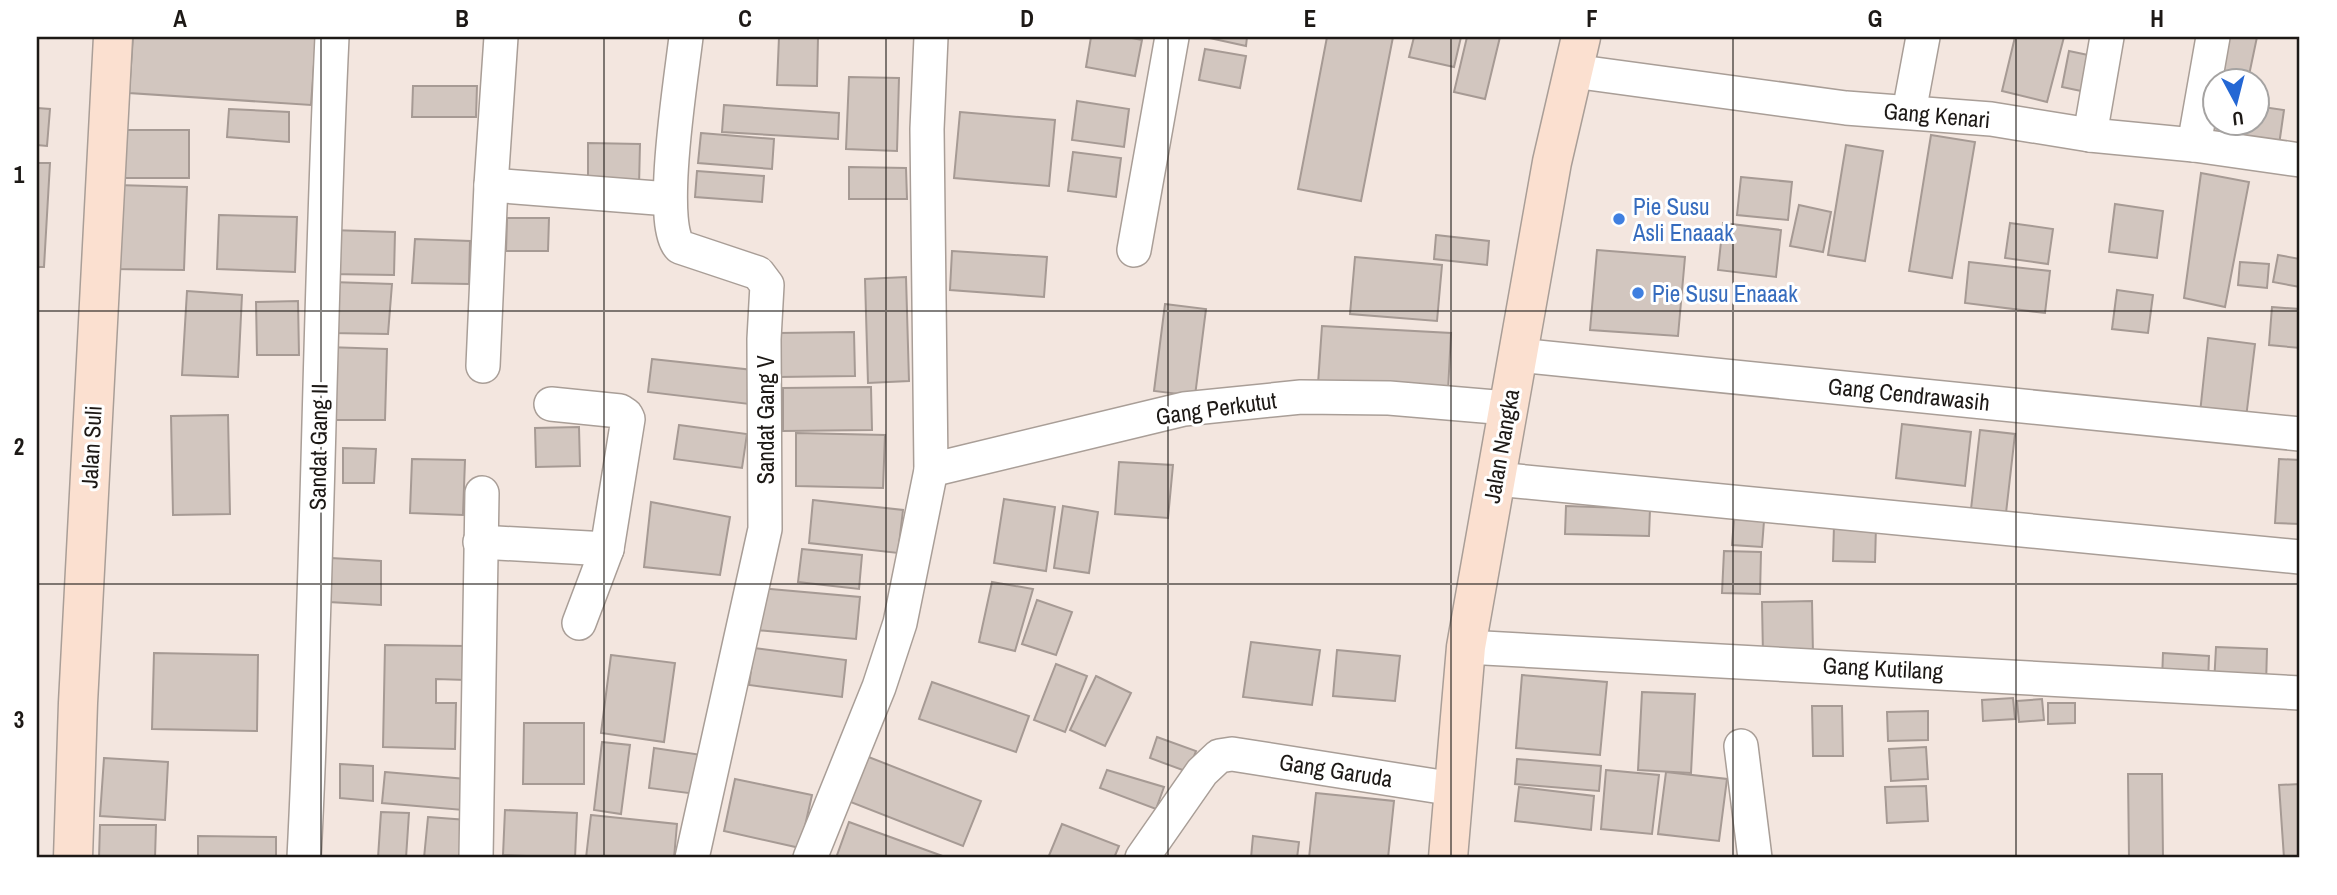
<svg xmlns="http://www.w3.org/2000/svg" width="2337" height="895" viewBox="0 0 2337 895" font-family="'Archivo Narrow',sans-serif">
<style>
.building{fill:#d2c6bf;stroke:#a69a94;stroke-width:2}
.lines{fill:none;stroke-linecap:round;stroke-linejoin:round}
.street-casing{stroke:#a99e97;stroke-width:36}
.secondary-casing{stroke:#a99e97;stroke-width:41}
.street{stroke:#fff;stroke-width:33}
.secondary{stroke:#fbe0d0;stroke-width:38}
.grid{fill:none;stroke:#1d1916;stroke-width:2;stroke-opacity:0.55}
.shop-dot{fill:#3f7fe0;stroke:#fff;stroke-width:2.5}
.labels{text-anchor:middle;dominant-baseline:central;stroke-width:6;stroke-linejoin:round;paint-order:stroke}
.street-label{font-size:23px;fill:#1d1916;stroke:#fff}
.shop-label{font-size:23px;fill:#366cbe;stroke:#fff;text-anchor:start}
.neatline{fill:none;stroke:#1d1916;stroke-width:2.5}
.grid-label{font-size:23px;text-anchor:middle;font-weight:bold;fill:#1d1916}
</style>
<rect width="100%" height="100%" fill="#f3e6df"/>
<g class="building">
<polygon points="133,37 316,37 311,105 129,93"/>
<polygon points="779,37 818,37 817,86 777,85"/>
<polygon points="1091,37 1127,37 1142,40 1135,76 1086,67"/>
<polygon points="1205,37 1247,37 1246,46"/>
<polygon points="1327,37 1393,37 1361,201 1298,189"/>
<polygon points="1414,37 1461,37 1454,67 1409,57"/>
<polygon points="1467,37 1500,37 1485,99 1454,92"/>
<polygon points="2015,37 2064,37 2047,102 2002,91"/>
<polygon points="2222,37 2257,37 2248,80 2214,80"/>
<polygon points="1205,49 1246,56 1240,88 1199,80"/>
<polygon points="2069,51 2093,56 2086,92 2062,87"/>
<polygon points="849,77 899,78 897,151 846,149"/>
<polygon points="413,86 477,86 476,117 412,117"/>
<polygon points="1077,101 1129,109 1124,147 1072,140"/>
<polygon points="724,105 839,113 838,139 722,132"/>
<polygon points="2256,106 2284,110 2279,145 2204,134 2214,122 2256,122"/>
<polygon points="37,108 50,109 47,146 37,145"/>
<polygon points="229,109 289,112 289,142 227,137"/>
<polygon points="960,112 1055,120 1049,186 954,178"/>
<rect x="123" y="130" width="66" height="48"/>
<polygon points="701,133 774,139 772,169 698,163"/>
<polygon points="1931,135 1975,142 1952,278 1909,271"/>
<polygon points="588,143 640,144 639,186 588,184"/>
<polygon points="1846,145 1883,151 1865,261 1828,255"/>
<polygon points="1073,152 1121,158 1116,197 1068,191"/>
<polygon points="37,163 50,163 44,267 37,267"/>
<polygon points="849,167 906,168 907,199 849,199"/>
<polygon points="697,171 764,176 762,202 695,197"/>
<polygon points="2201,173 2249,182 2225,307 2184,298"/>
<polygon points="1741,177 1792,182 1788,220 1737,215"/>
<polygon points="116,185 187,187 184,270 113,269"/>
<polygon points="2115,204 2163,211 2157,258 2109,252"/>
<polygon points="1799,205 1831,212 1823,252 1790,246"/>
<polygon points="219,215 297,217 295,272 217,269"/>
<polygon points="507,218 549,218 548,251 506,251"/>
<polygon points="1723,223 1781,230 1776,277 1718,270"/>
<polygon points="2010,223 2053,229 2048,264 2005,258"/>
<polygon points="330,230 395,232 394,275 329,274"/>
<polygon points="1436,235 1489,241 1487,265 1434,259"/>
<polygon points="415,239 470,241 469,284 412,283"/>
<polygon points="1597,250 1685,257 1678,336 1590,330"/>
<polygon points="952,251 1047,257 1044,297 950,290"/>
<polygon points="2278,255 2300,259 2300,287 2273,282"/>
<polygon points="1355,257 1442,265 1437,321 1350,314"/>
<polygon points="1969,262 2050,271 2045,313 1965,303"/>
<polygon points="2240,262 2269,264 2267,288 2238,285"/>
<polygon points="906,277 909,381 868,383 865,279"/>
<polygon points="332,282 392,284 388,334 331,333"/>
<polygon points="2117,290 2153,295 2148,333 2112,329"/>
<polygon points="187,291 242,295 238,377 182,375"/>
<polygon points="298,301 299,355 257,355 256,302"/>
<polygon points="1165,304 1206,309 1195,396 1154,391"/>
<polygon points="2272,307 2300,309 2300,348 2269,345"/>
<polygon points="1322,326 1451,333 1448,391 1318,384"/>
<polygon points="854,332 855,376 778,377 778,333"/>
<polygon points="2208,338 2255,344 2246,418 2200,413"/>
<polygon points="326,347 387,349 385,420 325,420"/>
<polygon points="652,359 753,370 749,404 648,392"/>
<polygon points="871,387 872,430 783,431 783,388"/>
<polygon points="228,415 230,514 173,515 171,416"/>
<polygon points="1902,424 1971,432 1965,486 1896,478"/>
<polygon points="679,425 747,434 742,468 674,459"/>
<polygon points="579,427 580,466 536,467 535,428"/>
<polygon points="1980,430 2015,434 2006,513 1971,509"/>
<polygon points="796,433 885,435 883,488 796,486"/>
<polygon points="343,448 376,449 374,483 343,483"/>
<polygon points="412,459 465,460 463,515 410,513"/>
<polygon points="2279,459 2300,460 2300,524 2275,523"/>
<polygon points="1119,462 1173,465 1168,518 1115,514"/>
<polygon points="1004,499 1055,507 1046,571 994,563"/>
<polygon points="813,500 903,510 898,553 809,543"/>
<polygon points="651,502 730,517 720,575 644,567"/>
<polygon points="1063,506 1098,512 1089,573 1054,568"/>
<polygon points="1566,506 1650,509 1649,536 1565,534"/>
<polygon points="1734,519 1764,521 1762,547 1732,545"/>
<polygon points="1834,525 1876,526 1875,562 1833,561"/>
<polygon points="802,549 862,555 859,589 798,582"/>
<polygon points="1724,551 1761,552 1760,594 1722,593"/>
<polygon points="331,558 381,561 381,605 329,602"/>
<polygon points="992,582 1033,589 1015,651 979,642"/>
<polygon points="759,588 860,597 856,639 756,630"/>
<polygon points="1037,600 1072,612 1056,655 1022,644"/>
<polygon points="1812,601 1813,655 1763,656 1762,602"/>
<polygon points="1251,642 1320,650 1312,705 1243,697"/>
<polygon points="385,645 467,646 466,680 436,679 436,703 456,703 455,749 383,747"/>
<polygon points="2216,647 2267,649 2266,686 2214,684"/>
<polygon points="754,648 846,660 842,697 749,685"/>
<polygon points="1337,650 1400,656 1395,701 1333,696"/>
<polygon points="154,653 258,655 257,731 152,729"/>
<polygon points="2163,653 2209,656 2208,682 2162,680"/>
<polygon points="611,655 675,663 664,742 601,733"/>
<polygon points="1056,664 1087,676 1065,732 1034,720"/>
<polygon points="1522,675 1607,682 1600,755 1516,748"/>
<polygon points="1096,676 1131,693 1105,746 1070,730"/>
<polygon points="932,682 1029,716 1016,752 919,719"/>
<polygon points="1642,692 1695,694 1691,773 1638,770"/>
<polygon points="2013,698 2015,719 1983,721 1982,700"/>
<polygon points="2042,699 2044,720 2019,722 2017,701"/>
<polygon points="2048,703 2075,703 2075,723 2048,724"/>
<polygon points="1812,706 1842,706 1843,756 1813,756"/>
<polygon points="1928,711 1928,740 1888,741 1887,712"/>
<polygon points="524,723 584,723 584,784 523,784"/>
<polygon points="1157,737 1196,751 1188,772 1150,758"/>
<polygon points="602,742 630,745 621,814 594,810"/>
<polygon points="1926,747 1928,779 1891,781 1889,749"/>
<polygon points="654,748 702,755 696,794 649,788"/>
<polygon points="866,756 981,801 963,846 848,801"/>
<polygon points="104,758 168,762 165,820 100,816"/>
<polygon points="1517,759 1601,766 1599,791 1515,784"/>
<polygon points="340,764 373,766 373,801 340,798"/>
<polygon points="1107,770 1164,787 1156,809 1100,788"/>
<polygon points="1606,770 1659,775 1652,834 1601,829"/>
<polygon points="385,772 466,779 463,810 382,803"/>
<polygon points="1666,772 1727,779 1719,841 1658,834"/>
<polygon points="2128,774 2162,774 2163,858 2129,858"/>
<polygon points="735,779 812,795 800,848 724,831"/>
<polygon points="2300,784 2300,858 2284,858 2279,785"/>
<polygon points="1926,786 1928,821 1887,823 1885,787"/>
<polygon points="1519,787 1594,796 1591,830 1515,821"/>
<polygon points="1316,793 1394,801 1388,858 1309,858"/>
<polygon points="505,810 577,813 575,858 503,855"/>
<polygon points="381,812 409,813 406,858 378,858"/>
<polygon points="591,815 677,824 674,858 586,858"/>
<polygon points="428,817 467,820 464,858 424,858"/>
<polygon points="849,822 948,858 836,858"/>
<polygon points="1062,824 1119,846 1114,858 1048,858"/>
<polygon points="100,825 156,825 155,858 99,858"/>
<polygon points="198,836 276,837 276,858 198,858"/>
<polygon points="1253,836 1299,842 1297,858 1251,858"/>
</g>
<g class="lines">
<defs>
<g id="street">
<path d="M686,37C682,73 657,226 680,247L758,273L767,285L764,339L765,529L692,858"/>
<polyline points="1573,71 1846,108 1991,119 2090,135 2194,145 2300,160"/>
<polyline points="1909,112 1923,37"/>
<polyline points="2090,135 2107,37"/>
<polyline points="2194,145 2213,37"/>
<polyline points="491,185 669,199"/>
<polyline points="1134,250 1172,37"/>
<polyline points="1517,355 2300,434"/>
<polyline points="483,366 491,185 501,37"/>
<polyline points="551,404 620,411 626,415 628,419 607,549 579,623"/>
<polyline points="931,470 1184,409 1301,397 1389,398 1507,408"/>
<polyline points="1496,479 2300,557"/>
<polyline points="480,542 607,549"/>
<polyline points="1466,647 2300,693"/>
<polyline points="1741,746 1755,858"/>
<path d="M304,858C318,585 319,310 332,37"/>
<polyline points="476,858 482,493"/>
<polyline points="810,858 879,687 900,623 931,470 927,129 931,37"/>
<polyline points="1142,858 1202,772 1219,756 1232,754 1454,789"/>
</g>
<g id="secondary">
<polyline points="73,858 78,703 113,37"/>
<polyline points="1448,858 1466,647 1552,162 1581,37"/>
</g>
</defs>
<use href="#street" class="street-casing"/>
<use href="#secondary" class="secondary-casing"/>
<use href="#street" class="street"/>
<use href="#secondary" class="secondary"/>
</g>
<path class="grid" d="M321,37V858M604,37V858M886,37V858M1168,37V858M1451,37V858M1733,37V858M2016,37V858M37,311H2300M37,584H2300"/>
<g class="shop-dot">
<circle cx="1619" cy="219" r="7"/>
<circle cx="1638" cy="293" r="7"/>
</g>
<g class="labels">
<g class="street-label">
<text transform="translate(1937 115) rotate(5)">Gang Kenari</text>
<text transform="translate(1909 394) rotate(6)">Gang Cendrawasih</text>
<text transform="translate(1216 408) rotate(-8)">Gang Perkutut</text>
<text transform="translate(765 420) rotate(-90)">Sandat Gang V</text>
<text transform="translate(1501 446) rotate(-80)">Jalan Nangka</text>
<text transform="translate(91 447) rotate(-87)">Jalan Suli</text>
<text transform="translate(318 447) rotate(-89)">Sandat Gang II</text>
<text transform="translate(1883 668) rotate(3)">Gang Kutilang</text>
<text transform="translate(1336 770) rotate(9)">Gang Garuda</text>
</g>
<g class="shop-label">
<text x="1633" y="206">Pie Susu<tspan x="1633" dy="26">Asli Enaaak</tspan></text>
<text x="1652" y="293">Pie Susu Enaaak</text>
</g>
</g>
<rect width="2337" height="895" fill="none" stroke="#ffffff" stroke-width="77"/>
<g transform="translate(2236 102) rotate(173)"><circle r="33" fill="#ffffff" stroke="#a5a3a2" stroke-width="2"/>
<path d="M0-5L12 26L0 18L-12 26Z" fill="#2467d4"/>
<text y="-10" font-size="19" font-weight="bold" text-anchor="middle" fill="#1d1916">U</text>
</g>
<rect x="38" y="38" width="2260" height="818" class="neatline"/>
<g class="grid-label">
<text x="180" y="27">A</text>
<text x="462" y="27">B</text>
<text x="745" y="27">C</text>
<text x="1027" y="27">D</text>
<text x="1310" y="27">E</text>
<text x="1592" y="27">F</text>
<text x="1875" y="27">G</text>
<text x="2157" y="27">H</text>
<text x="19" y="183">1</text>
<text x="19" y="455">2</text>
<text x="19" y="728">3</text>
</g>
</svg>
